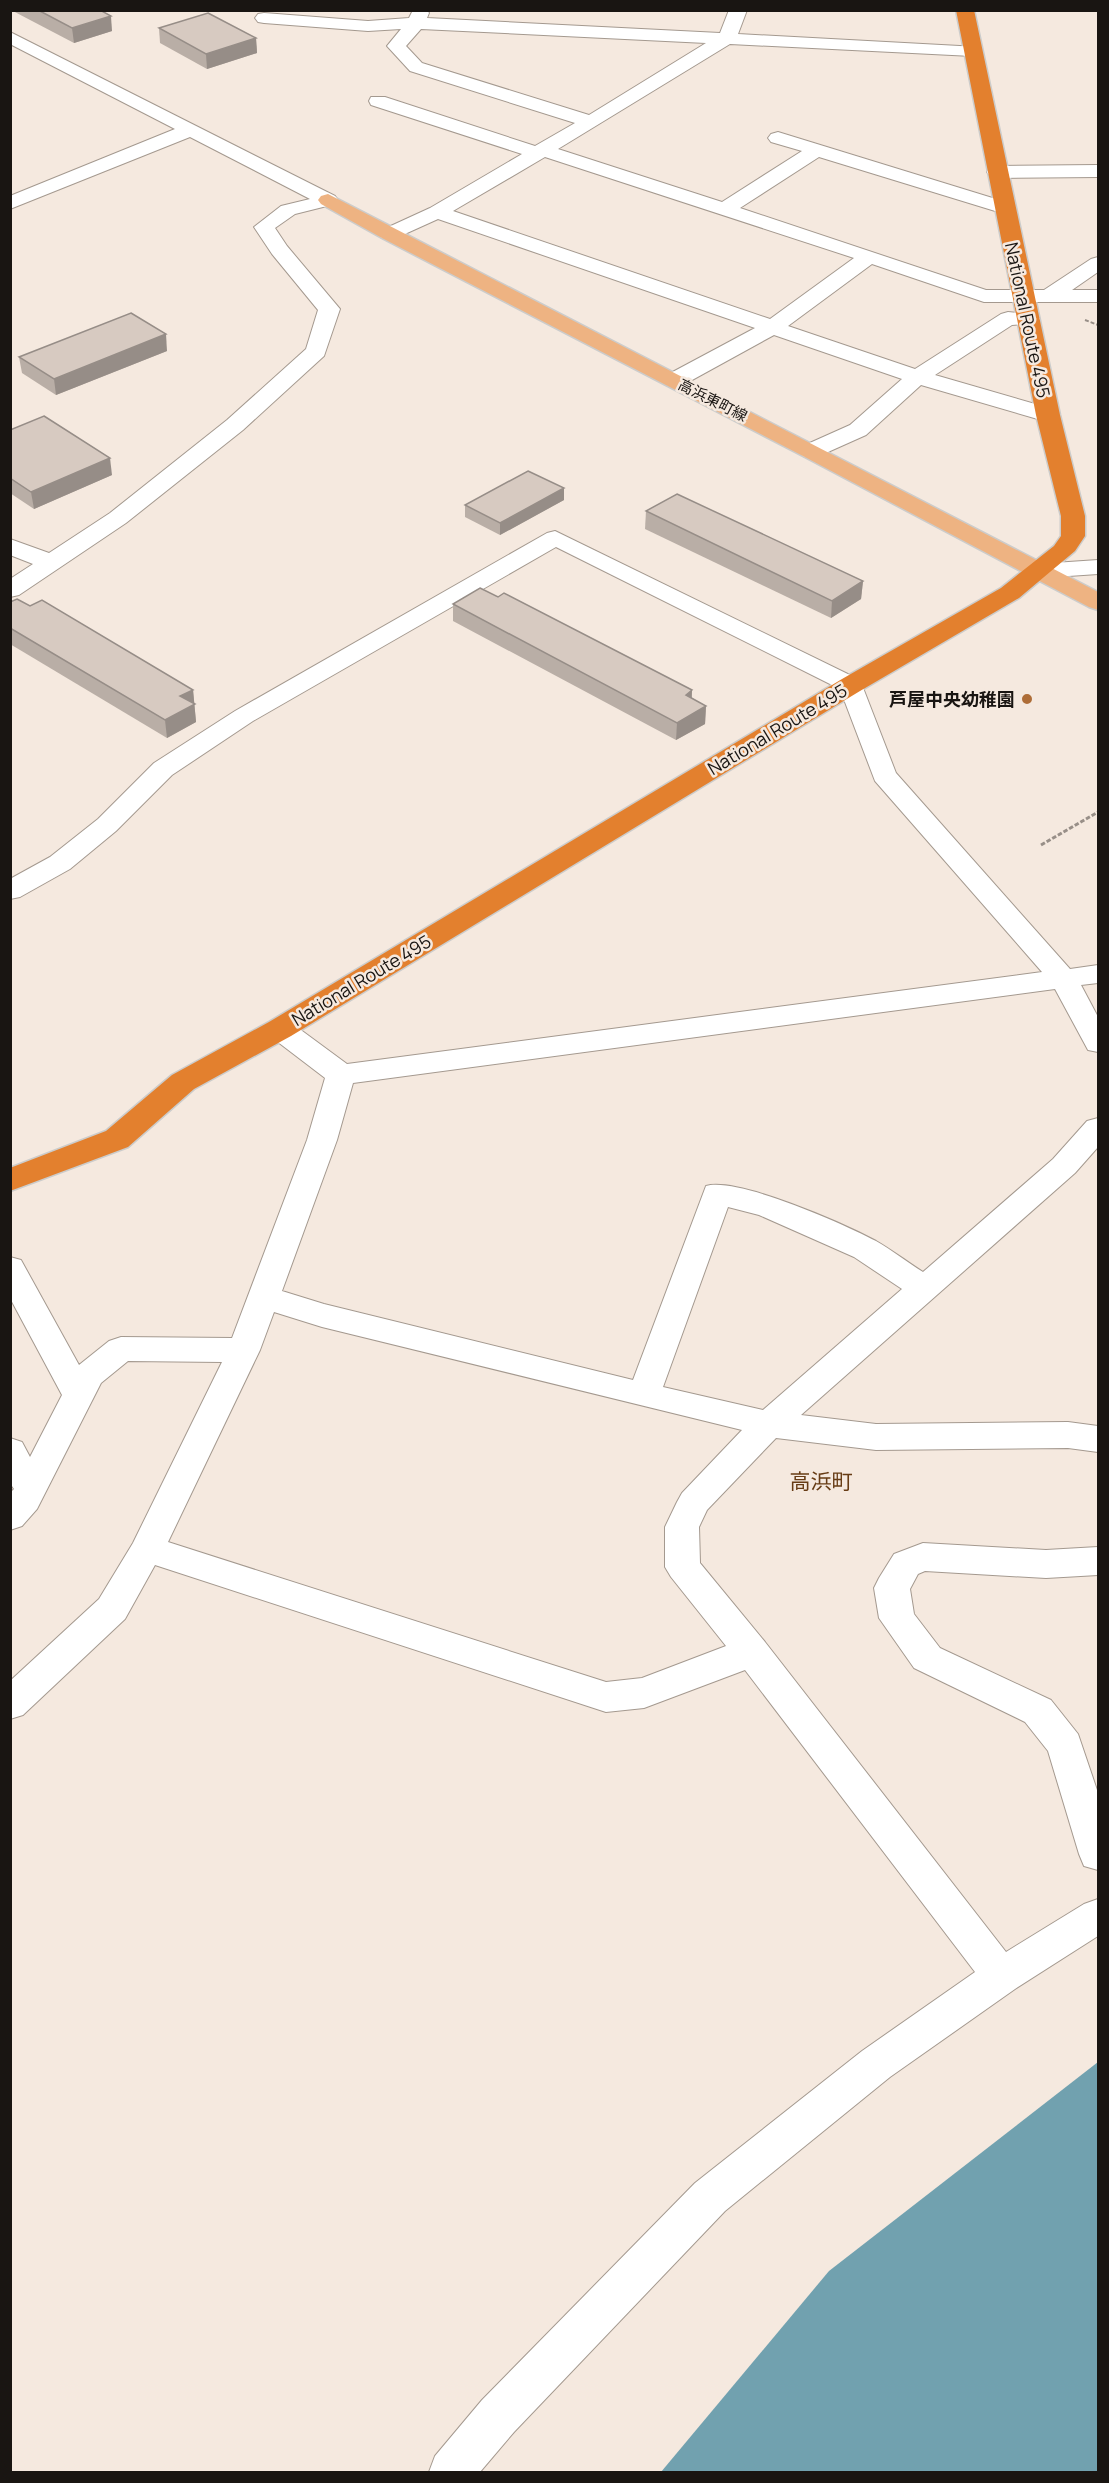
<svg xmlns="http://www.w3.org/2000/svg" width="1109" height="2483" viewBox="0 0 1109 2483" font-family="Manrope,'Noto Sans JP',sans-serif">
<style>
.water{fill:#71a1af}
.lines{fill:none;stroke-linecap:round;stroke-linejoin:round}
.minor-casing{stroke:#a4998f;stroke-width:2}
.major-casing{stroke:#cccccb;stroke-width:3}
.highway-casing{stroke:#cccccb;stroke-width:3}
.path-far1{stroke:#988f88;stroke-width:2;stroke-dasharray:4 2;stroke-linecap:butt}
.path{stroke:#988f88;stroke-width:3;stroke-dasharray:4.5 2;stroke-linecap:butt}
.minor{fill:#fff;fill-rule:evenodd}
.major{fill:#eeb382;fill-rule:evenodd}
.highway{fill:#e3802e;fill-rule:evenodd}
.wall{fill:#b9aea6}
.shaded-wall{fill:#968d87}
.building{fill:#d7cac1;stroke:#968d87;stroke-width:1.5}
.poi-dot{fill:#ae6d37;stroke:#f5e9df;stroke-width:2}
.labels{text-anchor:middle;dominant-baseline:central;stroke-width:5;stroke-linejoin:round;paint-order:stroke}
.far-street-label{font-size:15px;fill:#191512;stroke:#f5e9df}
.street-label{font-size:18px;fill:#191512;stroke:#f5e9df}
.poi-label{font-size:18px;font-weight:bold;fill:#191512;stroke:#f5e9df;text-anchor:end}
.quarter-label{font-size:21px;fill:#673c15;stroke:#f5e9df}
</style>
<rect width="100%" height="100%" fill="#f5e9df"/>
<polygon class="water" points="1098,2062 1098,2472 661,2472 829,2271"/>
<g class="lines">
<defs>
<g id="minor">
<path d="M413,10H427L429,13L427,18L720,33L729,10H747L738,34L978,47L981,51L978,55L972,56L730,44L558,149L722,202L802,151L771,142L768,138L771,134L778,132L1012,204L1015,208L1012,212L1005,214L819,157L740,208L986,290H1044L1091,259L1098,257V272L1072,290H1098V302H984L872,264L788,326L915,369L1001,314L1008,312L1036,315L1040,319L1036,323L1012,325L935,375L1056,410L1059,415L1056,420L1048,422L921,385L866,435L819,456L811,458L803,456L800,451L803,446L850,425L902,379L774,335L683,385L675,387L667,385L664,380L667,375L755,328L438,219L396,238H382L379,234L382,230L430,208L522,154L371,105L369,101L371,97H385L535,146L575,123L410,71L387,46L401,29L368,31L264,23L258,22L255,18L258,14L264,13L368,21L409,18ZM421,29L706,43L589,115L422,63L406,46ZM545,157L854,258L770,319L453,211Z"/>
<polygon points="10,32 335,196 338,200 335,204 295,214 275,228 287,246 340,309 324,356 243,430 126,523 19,595 10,597 10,579 33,564 10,555 10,539 49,553 110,513 227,420 306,349 318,310 272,254 254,227 281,206 310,199 190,137 10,209 10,196 175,129 10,44"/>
<polygon points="1098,165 1098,177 997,178 990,176 987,172 990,168 997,166"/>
<path d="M555,531L860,680L896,773L1070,969L1098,965V983L1081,985L1098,1017V1052L1088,1050L1055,989L353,1083L337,1140L282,1291L324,1304L633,1380L706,1186C738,1177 844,1224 876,1241C892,1250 907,1262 923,1272L1053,1159L1087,1121L1098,1118V1147L1075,1173L801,1415L876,1424L1068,1422L1098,1426V1452L1068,1448L876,1450L776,1438L707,1510L699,1527L700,1563L765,1642L1006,1952L1084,1904L1098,1899V1936L1015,1989L890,2077L725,2211L514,2432L480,2472H429L435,2456L482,2400L695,2183L862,2051L975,1972L745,1670L644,1708L606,1712L155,1565L125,1619L23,1715L10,1719V1681L99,1599L133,1543L222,1362L128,1361L101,1383L37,1509L22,1526L10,1530V1493L14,1489L10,1483V1438L22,1442L30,1457L62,1395L10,1298V1257L21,1260L79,1365L109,1341L121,1337L232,1338L307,1140L325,1078L270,1036L265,1029L270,1022L280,1019L290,1022L347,1064L1042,972L875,781L840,689L556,547L253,721L172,775L116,831L70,869L20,897L10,899V879L50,857L98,819L154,763L235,711L547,533ZM728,1207L759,1215L854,1257L902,1289L763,1410L663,1387ZM274,1312L322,1327L742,1430L682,1493L677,1502L665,1527V1567L671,1577L726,1646L642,1678L606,1682L168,1542L260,1350Z"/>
<polygon points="1098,560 1098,574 1039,578 1031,576 1027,571 1031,566 1039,564"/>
<polygon points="923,1543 1046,1550 1098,1547 1098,1575 1046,1578 925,1571 918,1574 910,1589 914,1614 940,1648 1051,1700 1078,1734 1098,1793 1098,1870 1084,1866 1079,1854 1048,1751 1025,1722 914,1668 879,1618 874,1588 879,1578 894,1554"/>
</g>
<polygon id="major" points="328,194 1098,592 1098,610 1089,607 803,456 382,238 321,204 318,200 321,196"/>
<polygon id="highway" points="956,10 974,10 1060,415 1085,516 1085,536 1075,551 1019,598 860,691 291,1036 194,1089 128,1147 10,1191 10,1168 106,1131 172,1075 269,1022 842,679 1001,588 1054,546 1061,536 1061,516 1036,415"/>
</defs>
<use href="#minor" class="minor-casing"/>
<use href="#major" class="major-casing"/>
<use href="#highway" class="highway-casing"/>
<polyline class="path-far1" points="1085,320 1098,325"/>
<polyline class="path" points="1041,845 1098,812"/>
<use href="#minor" class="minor"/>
<use href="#major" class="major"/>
<use href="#highway" class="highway"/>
</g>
<g class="wall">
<polygon points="11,10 100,10 112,31 74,43"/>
<polygon points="159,28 256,38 257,53 207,69 160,43"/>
<polygon points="167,351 56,395 22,373 19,357"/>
<polygon points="10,430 112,475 34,509 10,493"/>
<polygon points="564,500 500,535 465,517 465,505"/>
<polygon points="646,511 863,581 861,599 831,618 645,529"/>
<polygon points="498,597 692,690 692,698 706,706 705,724 676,740 453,621 453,604"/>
<polygon points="10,602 193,690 196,722 167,738 10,644"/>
</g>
<g class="shaded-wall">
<polygon points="111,16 112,31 74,43 72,28"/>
<polygon points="256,38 257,53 207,69 206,54"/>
<polygon points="166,334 167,351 56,395 54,379"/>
<polygon points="110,458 112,475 34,509 31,492"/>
<polygon points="564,488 564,500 500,535 500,523"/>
<polygon points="863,581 861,599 831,618 832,601"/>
<polygon points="193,690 196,722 167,738 165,720 180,696"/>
<polygon points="692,690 691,707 686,695"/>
<polygon points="706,706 705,724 676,740 677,723"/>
</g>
<g class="building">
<polygon points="38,10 100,10 111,16 72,28"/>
<polygon points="208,13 256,38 206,54 159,28"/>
<polygon points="131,313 166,334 54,379 19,357"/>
<polygon points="44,416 110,458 31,492 10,478 10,430"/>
<polygon points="528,471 564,488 500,523 465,505"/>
<polygon points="677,494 863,581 832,601 646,511"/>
<polygon points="480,588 498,597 504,593 692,690 686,695 706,706 677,723 453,604"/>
<polygon points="17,599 30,606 42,600 193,690 180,696 195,704 165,720 10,628 10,602"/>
</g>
<circle class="poi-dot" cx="1027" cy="699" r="6"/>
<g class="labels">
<g class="far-street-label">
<text transform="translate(713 400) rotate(27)">高浜東町線</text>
</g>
<g class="street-label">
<text transform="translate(1028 320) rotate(78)">National Route 495</text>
<text transform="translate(777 729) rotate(-31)">National Route 495</text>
<text transform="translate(361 980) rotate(-31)">National Route 495</text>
</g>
<g class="poi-label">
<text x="1015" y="699">芦屋中央幼稚園</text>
</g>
<g class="quarter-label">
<text x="821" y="1481">高浜町</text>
</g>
</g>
<rect width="1109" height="2483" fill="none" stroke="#191512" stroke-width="24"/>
</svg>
